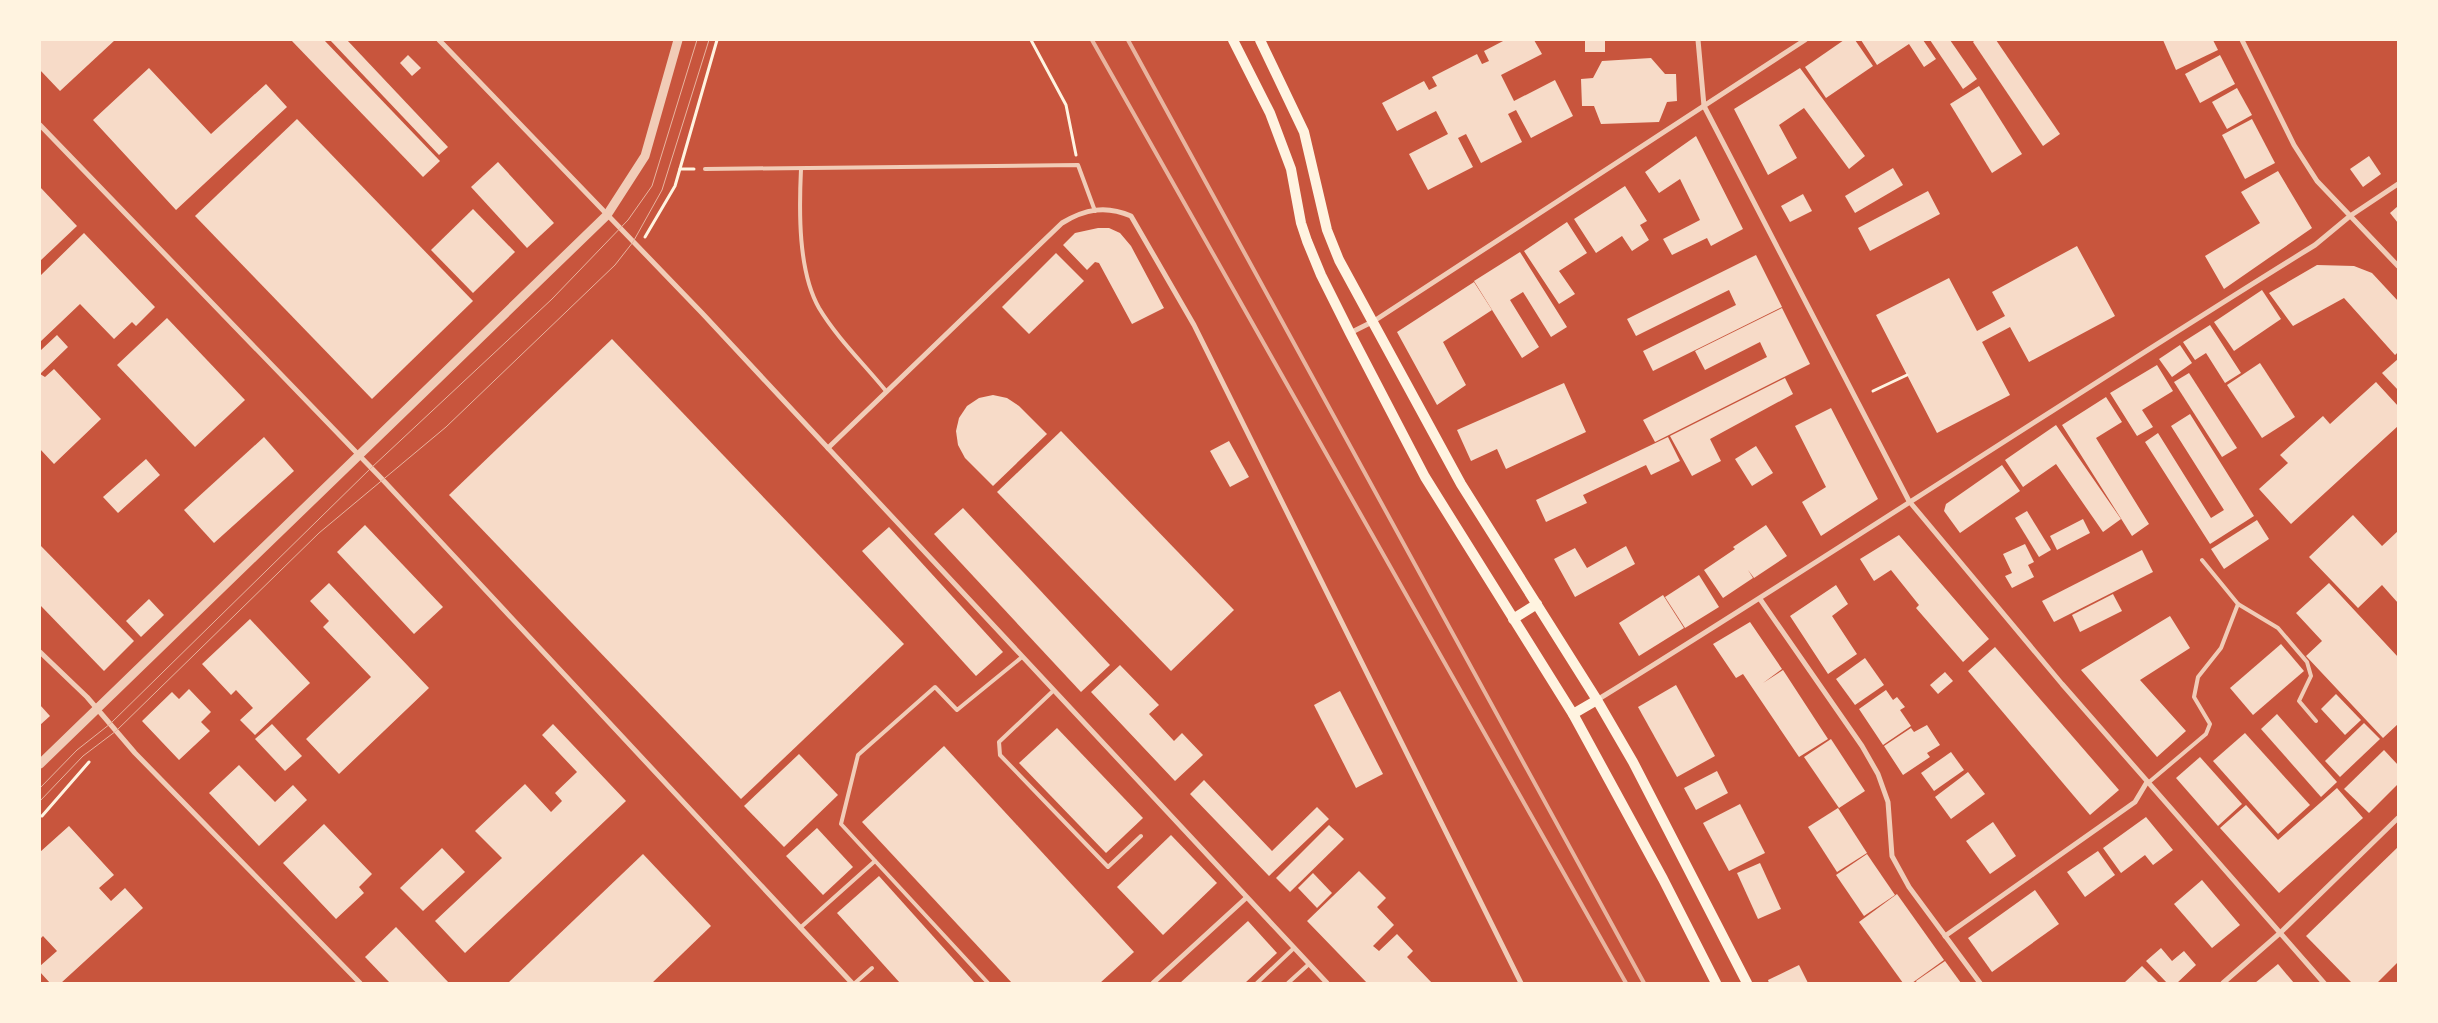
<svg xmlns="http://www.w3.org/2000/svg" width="2438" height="1023" viewBox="0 0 2438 1023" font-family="'Varela Round',sans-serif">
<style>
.building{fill:#f7dbc8}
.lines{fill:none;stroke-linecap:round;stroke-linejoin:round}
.path{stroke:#fff3e0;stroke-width:3}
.service{stroke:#f1ccb7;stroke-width:4}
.minor{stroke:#f1ccb7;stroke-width:5}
.tertiary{stroke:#f1ccb7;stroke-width:9}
.secondary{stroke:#fff3e0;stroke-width:10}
.tram{stroke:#e9b49f;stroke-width:1}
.rail{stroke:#e9b49f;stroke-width:4}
</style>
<rect width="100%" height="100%" fill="#c8553d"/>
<g class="building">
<polygon points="40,40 115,40 60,91 40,70"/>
<polygon points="291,40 324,40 440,161 423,177"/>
<polygon points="330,40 347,40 448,147 439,155"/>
<polygon points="1505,40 1534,40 1542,54 1501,75 1514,101 1555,80 1573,116 1531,138 1516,110 1508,114 1522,142 1481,163 1466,134 1458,138 1473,167 1428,190 1409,154 1448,134 1436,111 1397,131 1382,103 1424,81 1429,90 1437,86 1432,77 1477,54 1482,64 1489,61 1484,51"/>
<rect x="1585" y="40" width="20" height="12"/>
<polygon points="1844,40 1855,40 1873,66 1826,98 1805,67"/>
<polygon points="1861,40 1923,40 1936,59 1924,67 1909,44 1877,65"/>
<polygon points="1930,40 1950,40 1977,79 1963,89"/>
<polygon points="1975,40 1996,40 2060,134 2043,146 1973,42"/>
<polygon points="2163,40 2213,40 2218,50 2176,70"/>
<polygon points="408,55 421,68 412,76 400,63"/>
<polygon points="2220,55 2235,84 2200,103 2185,74"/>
<polygon points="1651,58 1665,74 1676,74 1677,101 1667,102 1659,122 1601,124 1594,106 1582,106 1581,79 1593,78 1602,61"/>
<polygon points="149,68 211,134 266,84 287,107 176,210 93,120"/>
<polygon points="1800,68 1865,156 1849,169 1804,108 1779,125 1797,158 1768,175 1734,109"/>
<polygon points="1979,86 2022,154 1992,173 1950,104"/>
<polygon points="2237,88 2252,115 2227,129 2212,102"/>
<polygon points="297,119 473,301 372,399 195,216"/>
<polygon points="2252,119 2275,163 2245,179 2222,135"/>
<polygon points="1696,136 1743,229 1711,246 1707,238 1672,255 1663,239 1700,220 1680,179 1659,193 1645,172"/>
<polygon points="2369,156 2381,174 2363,187 2350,169"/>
<polygon points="498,162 554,223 527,248 471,187"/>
<polygon points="1893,168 1903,185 1855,213 1845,196"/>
<polygon points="2278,171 2312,228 2224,289 2205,256 2260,223 2241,192"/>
<polygon points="1625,186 1647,221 1640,225 1649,240 1632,251 1622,236 1596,253 1574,219"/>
<polygon points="40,187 77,226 40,261"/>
<polygon points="1928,191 1940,214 1870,251 1858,228"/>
<polygon points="1803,194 1812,211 1790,222 1781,206"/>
<polygon points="2398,206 2398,223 2390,213"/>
<polygon points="473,209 515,252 473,293 431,250"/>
<polygon points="1567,222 1587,253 1559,271 1575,294 1559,304 1524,251"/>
<polygon points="1098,228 1109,228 1120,233 1131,246 1164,308 1132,324 1099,263 1095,262 1087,270 1063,245 1075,233"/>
<polygon points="84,233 155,307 136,326 132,322 114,339 80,304 40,342 40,276"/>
<polygon points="2077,246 2115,316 2029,362 2010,327 1982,342 2010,395 1937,433 1876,315 1949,278 1977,331 2005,316 1992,292"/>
<polygon points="1520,252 1567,327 1551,337 1523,292 1510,300 1539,347 1522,358 1474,281"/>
<polygon points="1056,253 1084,281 1029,334 1002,307"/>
<polygon points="1756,255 1782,307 1653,371 1643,351 1736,305 1729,290 1636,336 1627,319"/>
<polygon points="2317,265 2354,266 2372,273 2398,301 2398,352 2395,355 2344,298 2293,326 2269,293"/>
<polygon points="1474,282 1492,310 1443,342 1466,385 1437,405 1397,332"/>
<polygon points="2262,290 2281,319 2234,351 2214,322"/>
<polygon points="1782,308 1810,364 1655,442 1643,420 1767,357 1760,342 1705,370 1695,351"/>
<polygon points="167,318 245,400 195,447 117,365"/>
<polygon points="2210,325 2241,373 2225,383 2206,353 2195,360 2183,342"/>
<polygon points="57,335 68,347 40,374 45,377 54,369 101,419 54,464 40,449 40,351"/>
<polygon points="612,339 904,644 741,799 449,495"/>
<polygon points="2180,345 2192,363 2172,377 2159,359"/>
<polygon points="2398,359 2398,390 2382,373"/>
<polygon points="2260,363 2295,417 2262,438 2227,385"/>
<polygon points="2157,365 2173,391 2142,410 2153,427 2137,436 2110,393"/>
<polygon points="2189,373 2237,448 2222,457 2174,382"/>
<polygon points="1785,378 1793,394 1710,439 1721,461 1692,476 1670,436"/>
<polygon points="2376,382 2398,406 2398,426 2291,524 2259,489 2288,463 2280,455 2323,416 2330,424"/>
<polygon points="1564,383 1586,432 1506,469 1497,449 1471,461 1457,430"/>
<polygon points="993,395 1007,398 1019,406 1047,434 993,486 965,458 958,445 956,431 959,418 967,406 979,398"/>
<polygon points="2106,397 2122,422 2096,438 2149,524 2132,536 2062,425"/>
<polygon points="1831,408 1878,499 1821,536 1802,502 1826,487 1795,426"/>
<polygon points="2190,414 2254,516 2210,544 2145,442 2158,433 2211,518 2224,510 2171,426"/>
<polygon points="2056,425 2121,519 2103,532 2056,464 2023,487 2005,460"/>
<polygon points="1061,431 1234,610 1171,671 997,492"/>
<polygon points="264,437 294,471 214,543 184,510"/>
<polygon points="1668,437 1680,461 1651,475 1646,465 1583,495 1587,503 1546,522 1536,500"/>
<polygon points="1229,441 1249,477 1230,487 1210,451"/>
<polygon points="1756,446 1773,473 1752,486 1735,459"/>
<polygon points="146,459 160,475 118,513 103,497"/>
<polygon points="2002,465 2020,491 1960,533 1944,511 1946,504"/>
<polygon points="963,508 1110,665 1081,692 934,534"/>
<polygon points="2027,511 2051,550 2039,557 2015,518"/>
<polygon points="2353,515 2382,546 2398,531 2398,603 2382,585 2358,608 2309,557"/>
<polygon points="2083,519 2090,533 2057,550 2050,536"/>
<polygon points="2257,520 2269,539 2224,569 2211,549"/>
<polygon points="365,525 443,607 414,634 337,552"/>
<polygon points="1766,525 1787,556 1754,578 1748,570 1753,578 1723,598 1704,570 1735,549 1733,547"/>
<polygon points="889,527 1003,652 976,676 862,551"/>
<polygon points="1899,535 1989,639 1963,662 1916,608 1919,605 1891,570 1874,581 1860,559"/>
<polygon points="2025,544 2034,562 2028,565 2034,577 2012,588 2005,576 2012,573 2003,554"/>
<polygon points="40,545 134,641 104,671 40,605"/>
<polygon points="1626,546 1635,564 1575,597 1554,559 1575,548 1587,568"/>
<polygon points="2142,550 2153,572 2054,622 2042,601"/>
<polygon points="1699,575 1719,607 1685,628 1665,597"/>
<polygon points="329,583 429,688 339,774 306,739 371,677 323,627 329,621 310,601"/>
<polygon points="2329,583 2398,657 2398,724 2383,738 2306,656 2322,641 2296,613"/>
<polygon points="1836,585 1848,604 1832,616 1857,654 1828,674 1790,616"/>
<polygon points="2113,594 2122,611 2080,632 2072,615"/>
<polygon points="1663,595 1684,628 1639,656 1619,623"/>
<polygon points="149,599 164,615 141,637 126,621"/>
<polygon points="2170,616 2190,648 2140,680 2186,731 2157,757 2081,670"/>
<polygon points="250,619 310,683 255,735 240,720 253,708 236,690 231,695 202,664"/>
<polygon points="1750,622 1782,669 1763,683 1783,670 1828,739 1799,757 1743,674 1736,678 1713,644"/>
<polygon points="2281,644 2304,671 2253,715 2230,688"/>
<polygon points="1995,647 2119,790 2090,815 1968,671"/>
<polygon points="1865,658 1884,685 1855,705 1836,679"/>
<polygon points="1120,665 1159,705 1149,714 1174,741 1182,733 1203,755 1175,781 1091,692"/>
<polygon points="1945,672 1953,681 1938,694 1930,685"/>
<polygon points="1676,685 1715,756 1677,777 1638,707"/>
<polygon points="189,689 211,712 201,722 210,731 179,760 142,721 172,692 179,699"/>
<polygon points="1886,690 1893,700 1897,697 1905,707 1900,710 1911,726 1883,745 1859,709"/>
<polygon points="1340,691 1383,774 1356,788 1314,705"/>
<polygon points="2336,694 2361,720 2345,735 2321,709"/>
<polygon points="40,705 50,716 40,725"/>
<polygon points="2277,714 2337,782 2321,797 2261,729"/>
<polygon points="2364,723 2380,739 2340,777 2325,761"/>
<polygon points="272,724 302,756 285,771 255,739"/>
<polygon points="553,724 626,801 465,953 435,921 502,858 475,831 525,784 551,812 562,801 555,793 577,772 542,735"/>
<polygon points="1927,725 1940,745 1927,753 1930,757 1903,775 1884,746 1911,728 1914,732"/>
<polygon points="1057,728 1143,818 1106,853 1019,763"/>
<polygon points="2245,733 2310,805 2278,834 2213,761"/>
<polygon points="1831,739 1865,791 1839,808 1804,757"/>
<polygon points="944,746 1134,952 1100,983 1012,983 862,822"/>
<polygon points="2384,750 2398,765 2398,784 2369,813 2344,789"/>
<polygon points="1951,752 1964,770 1934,791 1921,773"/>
<polygon points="799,754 838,795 784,847 744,806"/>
<polygon points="2200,757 2242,804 2218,826 2176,778"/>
<polygon points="239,765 275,802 293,785 307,800 259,846 209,793"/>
<polygon points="1717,771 1728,793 1696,810 1684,788"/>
<polygon points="1968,772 1985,794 1951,819 1935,797"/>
<polygon points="1204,780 1272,851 1317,807 1329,819 1269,876 1190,794"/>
<polygon points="2337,788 2363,818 2279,893 2220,828 2246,805 2278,840"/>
<polygon points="1740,804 1765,853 1729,871 1703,823"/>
<polygon points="1838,808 1867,853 1837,872 1808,827"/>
<polygon points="2146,817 2173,850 2153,865 2145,855 2121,873 2103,848"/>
<polygon points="1993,822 2016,856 1990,874 1966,841"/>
<polygon points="324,824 372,874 359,887 364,893 336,919 283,863"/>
<polygon points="1329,825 1344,839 1290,892 1276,878"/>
<polygon points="69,826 114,875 99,888 111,901 125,888 143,908 61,983 50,983 40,972 40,966 57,951 43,936 40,939 40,852"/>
<polygon points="817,828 853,867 823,895 786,856"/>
<polygon points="1171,835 1217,883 1163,935 1117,887"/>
<polygon points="2398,847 2398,962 2377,983 2352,983 2306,936"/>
<polygon points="442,848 465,872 423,911 400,888"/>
<polygon points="2098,851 2115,875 2085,897 2067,872"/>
<polygon points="643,854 711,926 652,983 508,983"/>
<polygon points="1867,854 1895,895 1864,916 1836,875"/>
<polygon points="1760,863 1781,909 1758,919 1737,873"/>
<polygon points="1359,871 1386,898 1377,907 1394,925 1373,946 1379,951 1397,934 1413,951 1407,957 1432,983 1367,983 1307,921"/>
<polygon points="1313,873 1332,893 1317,908 1298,888"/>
<polygon points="879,876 975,983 900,983 837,913"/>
<polygon points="2202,880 2240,925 2212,948 2174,904"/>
<polygon points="2035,890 2059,924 1992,972 1968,938"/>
<polygon points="1897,894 1944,960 1912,983 1903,983 1859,922"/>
<polygon points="1248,921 1277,953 1245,983 1180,983"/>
<polygon points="396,927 449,983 390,983 365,957"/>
<polygon points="2161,948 2172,961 2184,951 2196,965 2177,983 2167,983 2146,961"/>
<polygon points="1945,961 1961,983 1917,983 1916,981"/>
<polygon points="2278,964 2294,983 2255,983"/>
<polygon points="1799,965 1808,983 1769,983 1768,980"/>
<polygon points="2142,966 2159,983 2124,983"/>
</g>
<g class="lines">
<g class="path">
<polyline points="1031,40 1066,105 1076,155"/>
<polyline points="680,169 694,169"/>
<polyline points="645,237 675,186 717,40"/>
<polyline points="1873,391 1907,375"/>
<polyline points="42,816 89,762"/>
</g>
<g class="service">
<polyline points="705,169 1078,165 1095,211"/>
<path d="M801,169C799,211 798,271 819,308C837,338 864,364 886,391"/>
<polyline points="2238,604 2278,628 2307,662 2311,676 2299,701 2316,721"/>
<polyline points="1053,691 999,742 1000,755 1108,867 1141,836"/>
<polyline points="2148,783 2206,734 2210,724 2194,697 2198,677 2221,648 2238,604 2202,560"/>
<polyline points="800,928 875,861"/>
<polyline points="855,983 872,968"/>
<polyline points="988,983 841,824 858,755 935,687 957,710 1022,657"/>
<polyline points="1257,983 1294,948"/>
<polyline points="1288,983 1309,964"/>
</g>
<g class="minor">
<polyline points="439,40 702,313 1327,983"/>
<polyline points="1698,40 1704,106 1909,501 2062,684 2324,983"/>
<polyline points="2242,40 2294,145 2317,181 2398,266"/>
<polyline points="40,125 382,479 852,983"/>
<polyline points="1350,333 1374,321 1805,40"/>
<path d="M828,448L1062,223C1085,209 1106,205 1131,216L1194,325L1521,983"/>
<polyline points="1760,599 1862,746 1878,774 1888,802 1892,856 1909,887 1980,983"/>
<polyline points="40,652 87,697 135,753 360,983"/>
<path d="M1597,700C1838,551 2074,394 2315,245L2350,216L2398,184"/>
<polyline points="1945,936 2135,802 2147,782"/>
<polyline points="1153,983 1246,898"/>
<polyline points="2223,983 2280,933 2398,818"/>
</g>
<polyline class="tertiary" points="40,764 607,215 645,156 678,40"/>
<g class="secondary">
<polyline points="1233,40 1270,113 1291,169 1301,223 1307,241 1321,275 1350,333 1425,477 1573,714 1663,879 1716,983"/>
<polyline points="1260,40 1304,132 1327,230 1339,260 1461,484 1597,700 1633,762 1747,983"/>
<polyline points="1513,619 1537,604"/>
<polyline points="1573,714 1597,700"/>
</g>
<g class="tram">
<polyline points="40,788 77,750 110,724 371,468 552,299 628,220 652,186 697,40"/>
<polyline points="40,801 83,756 116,731 319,533 446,427 615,265 633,242 662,190 709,40"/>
</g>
<g class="rail">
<polyline points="1092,40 1626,983"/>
<polyline points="1128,40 1644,983"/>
</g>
</g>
<rect width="2438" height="1023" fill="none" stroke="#fff3e0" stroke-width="82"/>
</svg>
